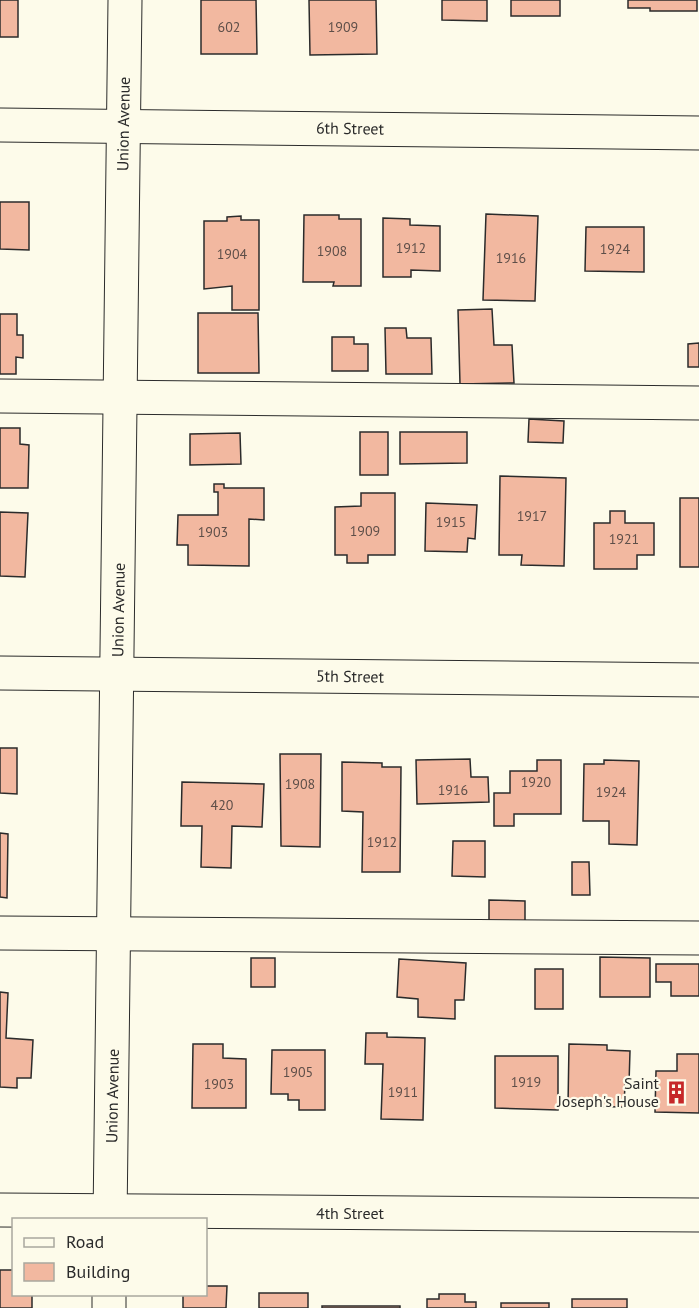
<svg xmlns="http://www.w3.org/2000/svg" width="699" height="1308" viewBox="0 0 699 1308" font-family="'PT Sans',sans-serif">
<style>
.building{fill:#f2b8a0;stroke:#2b2b2b;stroke-width:1.5}
.lines{fill:none;stroke-linecap:round;stroke-linejoin:round}
.minor-casing{stroke:#2b2b2b;stroke-width:35}
.major-casing{stroke:#2b2b2b;stroke-width:35}
.minor{stroke:#fdfbea;stroke-width:33}
.major{stroke:#fdfbea;stroke-width:33}
.labels{text-anchor:middle;dominant-baseline:central;stroke-width:4.5;stroke-linejoin:round;paint-order:stroke}
.number-label{font-size:14px;fill:#5d4e48}
.street-label{font-size:16px;fill:#2b2b2b;stroke:#fdfbea}
.poi-label{font-size:16px;fill:#2b2b2b;stroke:#fdfbea;text-anchor:end}
</style>
<rect width="100%" height="100%" fill="#fdfbea"/>
<g class="building">
<rect x="0" y="0" width="18" height="37"/>
<polygon points="201,0 256,0 257,54 201,54"/>
<polygon points="309,0 376,0 377,54 310,55"/>
<polygon points="442,0 487,0 487,21 442,20"/>
<rect x="511" y="0" width="49" height="16"/>
<polygon points="628,0 697,0 697,11 650,11 650,8 628,8"/>
<polygon points="0,202 29,202 29,250 0,249"/>
<polygon points="486,214 538,216 535,301 483,300"/>
<polygon points="304,215 339,215 339,219 361,219 361,286 333,286 334,282 303,282"/>
<polygon points="241,216 241,220 259,220 259,310 232,310 232,286 204,289 204,221 227,221 227,217"/>
<polygon points="383,218 410,219 410,225 440,226 440,271 411,270 411,277 383,277"/>
<polygon points="586,227 644,227 644,272 585,271"/>
<polygon points="492,309 494,345 512,345 514,383 460,384 458,310"/>
<polygon points="198,313 258,313 259,373 198,373"/>
<polygon points="0,314 17,314 17,335 23,335 23,358 16,357 16,374 0,374"/>
<polygon points="385,328 406,328 407,338 431,338 432,374 386,374"/>
<polygon points="332,337 354,337 354,344 368,344 368,371 332,371"/>
<polygon points="699,343 699,367 688,367 688,344"/>
<polygon points="529,419 564,421 563,443 528,442"/>
<polygon points="0,428 20,428 20,444 29,445 28,488 0,488"/>
<rect x="360" y="432" width="28" height="43"/>
<polygon points="400,432 467,432 467,463 400,464"/>
<polygon points="240,433 241,464 190,465 190,434"/>
<polygon points="500,476 566,478 564,566 521,565 522,555 499,555"/>
<polygon points="214,484 224,484 224,488 264,488 264,520 249,519 249,566 188,565 188,545 177,545 178,515 218,515 218,492 214,492"/>
<polygon points="361,493 395,493 395,555 368,555 368,563 347,563 347,555 335,555 335,507 361,506"/>
<rect x="680" y="498" width="19" height="69"/>
<polygon points="426,503 477,505 475,539 468,538 467,552 425,551"/>
<polygon points="610,511 625,511 625,523 654,523 654,555 637,555 637,569 594,569 594,523 610,523"/>
<polygon points="0,512 28,513 25,577 0,576"/>
<polygon points="0,748 17,748 17,794 0,793"/>
<polygon points="280,754 321,754 320,847 281,846"/>
<polygon points="470,759 471,777 488,777 489,802 417,804 416,760"/>
<polygon points="537,760 561,760 561,814 514,814 514,826 494,826 494,793 510,793 510,771 537,771"/>
<polygon points="604,760 639,761 637,845 609,844 609,821 583,821 584,764 604,764"/>
<polygon points="342,762 382,763 382,767 401,767 400,872 362,872 363,812 342,811"/>
<polygon points="182,782 264,784 262,827 232,826 231,868 201,867 202,826 181,826"/>
<polygon points="0,833 8,834 7,898 0,897"/>
<polygon points="453,841 485,841 485,877 452,876"/>
<polygon points="572,862 589,862 590,895 572,895"/>
<polygon points="489,900 525,901 525,921 489,921"/>
<polygon points="600,957 650,958 650,997 600,997"/>
<rect x="251" y="958" width="24" height="29"/>
<polygon points="399,959 466,963 464,1000 455,1000 455,1019 418,1017 418,999 397,997"/>
<polygon points="656,964 699,964 699,996 671,996 671,982 656,982"/>
<rect x="535" y="969" width="28" height="40"/>
<polygon points="0,992 8,993 6,1038 33,1040 31,1078 17,1078 17,1088 0,1087"/>
<polygon points="366,1033 387,1033 387,1037 425,1038 423,1120 381,1119 383,1064 365,1064"/>
<polygon points="193,1044 223,1044 223,1058 246,1059 246,1108 192,1108"/>
<polygon points="569,1044 607,1045 607,1050 630,1051 629,1084 625,1084 624,1107 568,1106"/>
<polygon points="272,1050 325,1050 325,1110 299,1110 299,1100 288,1100 288,1094 271,1094"/>
<polygon points="677,1054 699,1054 699,1113 655,1112 656,1071 677,1071"/>
<polygon points="495,1056 558,1056 558,1110 495,1108"/>
<polygon points="0,1270 14,1270 14,1294 32,1294 32,1308 0,1308"/>
<polygon points="206,1286 227,1286 226,1308 183,1308 183,1294 206,1294"/>
<rect x="259" y="1293" width="49" height="15"/>
<polygon points="439,1294 465,1294 465,1302 476,1302 476,1308 427,1308 427,1299 439,1299"/>
<rect x="572" y="1299" width="55" height="9"/>
<rect x="501" y="1303" width="48" height="5"/>
<rect x="322" y="1306" width="78" height="2"/>
</g>
<g class="lines">
<defs>
<g id="minor">
<polyline points="0,125 699,133"/>
<polyline points="0,396 699,403"/>
<polyline points="0,673 699,680"/>
<polyline points="0,933 699,938"/>
<polyline points="110,1220 125,0"/>
<polyline points="109,1308 109,1294"/>
</g>
<polyline id="major" points="0,1210 699,1215"/>
</defs>
<use href="#minor" class="minor-casing"/>
<use href="#major" class="major-casing"/>
<use href="#minor" class="minor"/>
<use href="#major" class="major"/>
</g>
<defs>
<symbol id="building-bare" viewBox="-9 -9 18 18"><path d="M-4-6H4V6H1V3H-1V6H-4ZM-2.5-4.3h1.7v1.8h-1.7ZM.8-4.3h1.7v1.8H.8ZM-2.5-1h1.7V.8h-1.7ZM.8-1h1.7V.8H.8Z" fill="#c62828" stroke="#fdfbea" stroke-width="2.5" paint-order="stroke"/></symbol>
</defs>
<g fill-rule="evenodd">
<use href="#building-bare" x="660" y="1076" width="33" height="33"/>
</g>
<g class="labels">
<g class="number-label">
<text x="229" y="27">602</text>
<text x="343" y="27">1909</text>
<text x="411" y="248">1912</text>
<text x="615" y="249">1924</text>
<text x="332" y="251">1908</text>
<text x="232" y="254">1904</text>
<text x="511" y="258">1916</text>
<text x="532" y="516">1917</text>
<text x="451" y="522">1915</text>
<text x="365" y="531">1909</text>
<text x="213" y="532">1903</text>
<text x="624" y="539">1921</text>
<text x="536" y="782">1920</text>
<text x="300" y="784">1908</text>
<text x="453" y="790">1916</text>
<text x="611" y="792">1924</text>
<text x="222" y="805">420</text>
<text x="382" y="842">1912</text>
<text x="298" y="1072">1905</text>
<text x="526" y="1082">1919</text>
<text x="219" y="1084">1903</text>
<text x="403" y="1092">1911</text>
</g>
<g class="street-label">
<text transform="translate(123 124) rotate(-89)">Union Avenue</text>
<text transform="translate(350 128) rotate(1)">6th Street</text>
<text transform="translate(118 610) rotate(-89)">Union Avenue</text>
<text transform="translate(350 676) rotate(1)">5th Street</text>
<text transform="translate(112 1096) rotate(-89)">Union Avenue</text>
<text x="350" y="1213">4th Street</text>
</g>
<g class="poi-label">
<text x="659" y="1083">Saint<tspan x="659" dy="18">Joseph's House</tspan></text>
</g>
</g>
<rect x="12" y="1218" width="195" height="78" fill="#fdfbea" stroke="#a9a89e" stroke-width="1.5"/>
<rect x="24" y="1238" width="30" height="9" fill="#fdfbea" stroke="#a9a89e" stroke-width="1.5"/>
<text x="66" y="1248" font-size="18" fill="#2b2b2b">Road</text>
<rect x="24" y="1263" width="30" height="18" fill="#f2b8a0" stroke="#a9a89e" stroke-width="1.5"/>
<text x="66" y="1278" font-size="18" fill="#2b2b2b">Building</text>
</svg>
